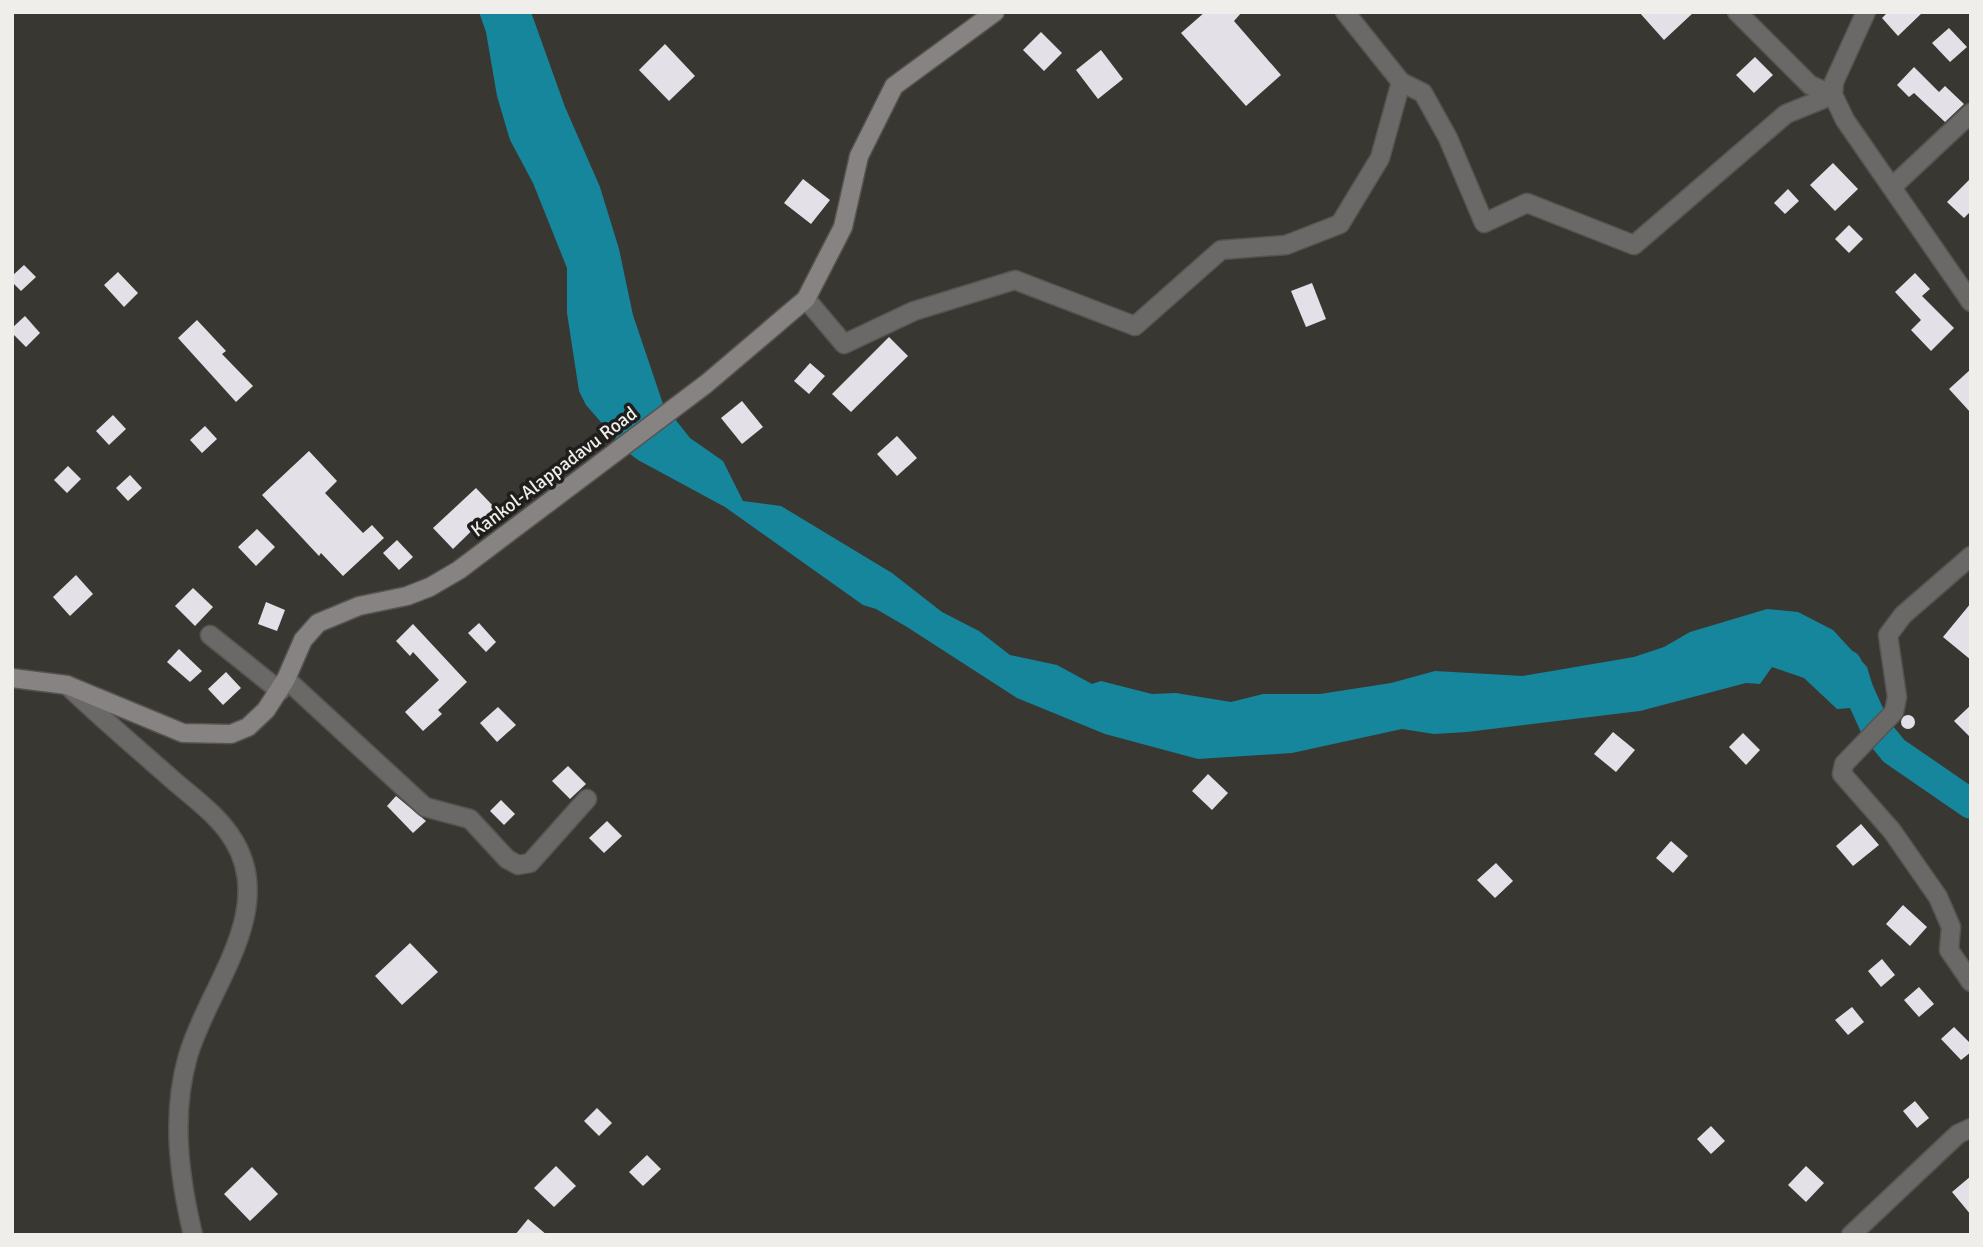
<svg xmlns="http://www.w3.org/2000/svg" width="1983" height="1247" viewBox="0 0 1983 1247" font-family="Signika,sans-serif">
<style>
.water{fill:#15869c}
.lines{fill:none;stroke-linecap:round;stroke-linejoin:round}
.river{stroke:#15869c;stroke-width:30}
.building{fill:#e4e0e7}
.street-casing{stroke:#56544f;stroke-width:21}
.secondary-casing{stroke:#56544f;stroke-width:21}
.street{stroke:#6b6868;stroke-width:18}
.secondary{stroke:#888383;stroke-width:18}
.labels{text-anchor:middle;dominant-baseline:central;stroke-width:7;stroke-linejoin:round;paint-order:stroke}
.street-label{font-size:19px;fill:#efeeeb;stroke:#1f1e1c}
</style>
<rect width="100%" height="100%" fill="#393731"/>
<polygon class="water" points="479,12 531,12 565,107 600,187 619,249 633,315 663,404 690,438 723,461 743,501 781,506 892,573 942,612 979,631 1010,655 1057,665 1092,684 1101,681 1152,694 1176,693 1231,702 1263,694 1320,694 1391,683 1435,671 1523,676 1634,657 1664,647 1690,632 1767,609 1798,612 1833,630 1867,667 1874,690 1871,697 1851,708 1837,709 1804,678 1772,667 1760,684 1746,683 1640,711 1467,732 1434,734 1402,729 1292,753 1198,759 1105,734 1017,698 907,627 876,609 863,605 725,507 638,460 626,451 586,405 579,391 567,313 567,268 533,183 510,140 497,96 486,32"/>
<g class="lines">
<polyline class="river" points="1847,665 1876,729 1894,751 1971,804"/>
</g>
<g class="building">
<polygon points="1205,12 1242,12 1234,21 1281,75 1246,106 1181,33"/>
<polygon points="1639,12 1694,12 1664,40"/>
<polygon points="1888,12 1923,12 1898,36 1882,18"/>
<polygon points="1949,28 1967,47 1950,62 1932,43"/>
<polygon points="1041,32 1062,53 1044,71 1023,50"/>
<polygon points="665,44 695,76 669,101 639,70"/>
<polygon points="1101,50 1123,79 1098,99 1076,70"/>
<polygon points="1755,57 1773,75 1754,93 1736,75"/>
<polygon points="1914,67 1939,92 1945,86 1964,104 1945,122 1914,93 1909,97 1897,85"/>
<polygon points="1833,163 1858,189 1835,211 1810,185"/>
<polygon points="1971,178 1971,211 1964,218 1947,202"/>
<polygon points="803,179 830,200 811,224 784,203"/>
<polygon points="1788,189 1799,201 1785,214 1774,203"/>
<polygon points="1849,225 1863,239 1849,253 1835,239"/>
<polygon points="24,265 36,277 21,291 12,282 12,276"/>
<polygon points="118,272 138,293 124,307 104,285"/>
<polygon points="1915,273 1930,289 1922,296 1954,328 1931,351 1911,330 1921,320 1895,292"/>
<polygon points="1312,283 1326,319 1306,327 1291,291"/>
<polygon points="25,316 40,333 26,347 12,333 12,328"/>
<polygon points="197,320 226,351 222,354 253,386 236,402 178,338"/>
<polygon points="889,337 908,356 851,412 832,394"/>
<polygon points="810,363 825,376 809,394 794,381"/>
<polygon points="1971,369 1971,413 1949,389"/>
<polygon points="742,401 763,427 742,444 721,418"/>
<polygon points="113,415 126,429 109,445 96,431"/>
<polygon points="205,426 217,439 202,453 190,440"/>
<polygon points="897,436 917,458 897,476 877,454"/>
<polygon points="309,451 337,481 325,493 363,533 372,525 384,538 343,576 321,553 319,556 262,495"/>
<polygon points="68,466 81,479 67,493 54,480"/>
<polygon points="130,475 142,488 128,501 116,488"/>
<polygon points="476,488 495,508 453,549 433,528"/>
<polygon points="257,529 275,547 256,566 238,547"/>
<polygon points="397,540 413,557 399,570 383,553"/>
<polygon points="76,575 93,594 70,616 53,597"/>
<polygon points="193,588 213,607 195,626 175,606"/>
<polygon points="266,602 285,610 277,631 258,624"/>
<polygon points="1971,603 1971,660 1943,637"/>
<polygon points="479,623 496,642 486,652 468,633"/>
<polygon points="413,624 467,682 438,710 442,714 423,731 405,712 439,680 413,652 410,656 396,641"/>
<polygon points="179,649 202,671 190,682 167,662"/>
<polygon points="226,672 241,688 223,705 208,689"/>
<polygon points="1971,705 1971,738 1954,721"/>
<polygon points="498,707 516,725 497,742 480,723"/>
<circle cx="1908" cy="722" r="7"/>
<polygon points="1613,732 1635,750 1616,772 1594,754"/>
<polygon points="1743,733 1760,750 1746,765 1729,747"/>
<polygon points="568,766 586,784 570,799 552,781"/>
<polygon points="1208,774 1228,793 1212,810 1192,791"/>
<polygon points="396,796 426,821 413,833 387,806"/>
<polygon points="501,800 515,814 504,825 490,811"/>
<polygon points="607,821 622,836 604,853 589,838"/>
<polygon points="1861,824 1879,845 1853,866 1836,846"/>
<polygon points="1671,841 1688,856 1673,873 1656,858"/>
<polygon points="1496,863 1513,881 1495,898 1477,880"/>
<polygon points="1903,905 1927,927 1910,946 1886,924"/>
<polygon points="410,943 438,972 402,1005 375,976"/>
<polygon points="1882,959 1895,975 1881,987 1868,971"/>
<polygon points="1919,987 1934,1004 1919,1017 1904,1000"/>
<polygon points="1852,1007 1864,1022 1848,1035 1835,1020"/>
<polygon points="1954,1027 1971,1044 1971,1052 1961,1060 1941,1039"/>
<polygon points="1915,1101 1929,1118 1917,1128 1903,1111"/>
<polygon points="597,1108 612,1123 599,1136 584,1121"/>
<polygon points="1711,1126 1725,1141 1711,1154 1697,1139"/>
<polygon points="647,1155 661,1169 643,1186 629,1172"/>
<polygon points="556,1166 576,1186 554,1207 534,1188"/>
<polygon points="1806,1166 1824,1183 1806,1202 1788,1185"/>
<polygon points="252,1167 278,1194 250,1221 224,1194"/>
<polygon points="1971,1176 1971,1215 1952,1192"/>
<polygon points="528,1219 547,1235 515,1235"/>
</g>
<g class="lines">
<defs>
<g id="street">
<polyline points="1737,12 1810,85 1833,95"/>
<polyline points="1866,12 1834,82 1833,95 1845,120 1971,302"/>
<polyline points="1401,82 1423,93 1448,138 1484,223 1527,203 1634,245 1786,114 1833,95"/>
<polyline points="1892,187 1971,113"/>
<polyline points="806,299 844,344 914,311 1015,280 1135,326 1221,250 1286,245 1340,224 1380,158 1401,82 1345,12"/>
<polyline points="1971,556 1903,615 1888,635 1897,697 1894,712 1844,764 1842,774 1892,831 1938,897 1951,927 1949,950 1971,982"/>
<polyline points="210,635 280,691"/>
<polyline points="286,679 425,807 470,819 507,859 518,865 530,863 587,799"/>
<path d="M67,685C102,719 138,749 174,781C195,799 220,817 234,841C277,912 207,989 188,1056C171,1115 179,1176 193,1235"/>
<polyline points="1851,1235 1958,1134 1971,1128"/>
</g>
<polyline id="secondary" points="12,678 67,685 183,733 231,734 248,727 266,710 286,679 303,640 318,623 359,606 407,596 430,587 459,570 706,384 806,299 843,227 859,156 894,86 995,12"/>
</defs>
<use href="#street" class="street-casing"/>
<use href="#secondary" class="secondary-casing"/>
<use href="#street" class="street"/>
<use href="#secondary" class="secondary"/>
</g>
<g class="labels">
<g class="street-label">
<text transform="translate(554 472) rotate(-37)">Kankol-Alappadavu Road</text>
</g>
</g>
<rect width="1983" height="1247" fill="none" stroke="#efeeeb" stroke-width="28"/>
</svg>
